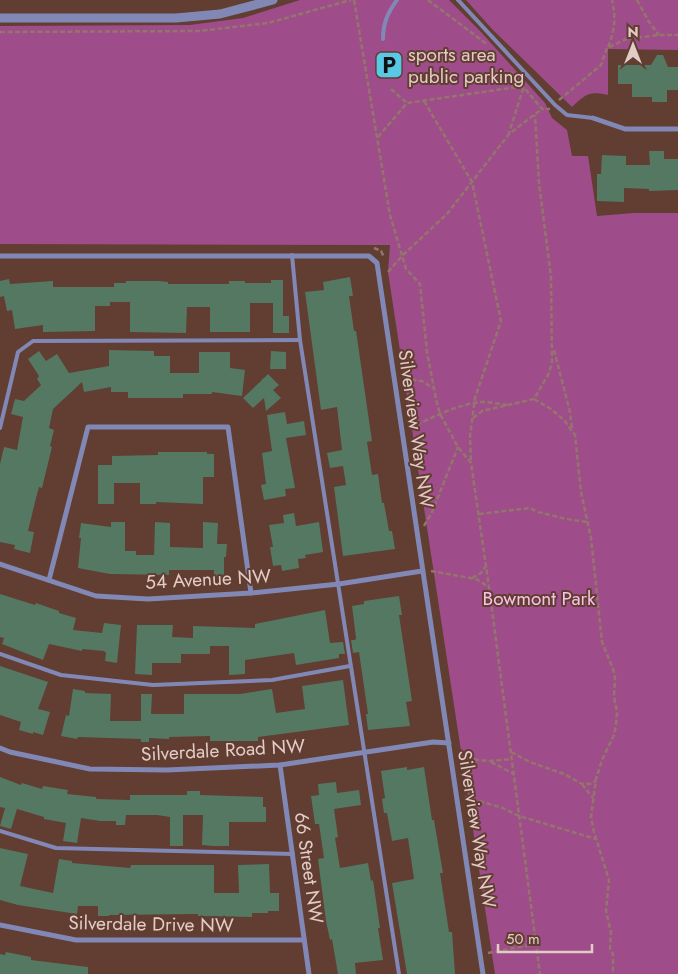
<svg xmlns="http://www.w3.org/2000/svg" width="678" height="974" viewBox="0 0 678 974" font-family="Jost,sans-serif">
<style>
.green{fill:#9f4d8a}
.building{fill:#547862}
.lines{fill:none;stroke-linecap:round;stroke-linejoin:round}
.path{stroke:#94756c;stroke-width:2.5;stroke-dasharray:5 2.5;stroke-linecap:butt}
.service{stroke:#8188b6;stroke-width:4}
.minor{stroke:#8188b6;stroke-width:5}
.tertiary{stroke:#8188b6;stroke-width:9}
.labels{text-anchor:middle;dominant-baseline:central;stroke-width:4;stroke-linejoin:round;paint-order:stroke}
.poi-label{font-size:19px;fill:#e3ccc5;stroke:#613d32;text-anchor:start}
.street-label{font-size:19px;fill:#e3ccc5;stroke:#613d32}
.park-label{font-size:19px;fill:#f6c3e6;stroke:#613d32}
</style>
<rect width="100%" height="100%" fill="#613d32"/>
<g class="green">
<polygon points="300,0 449,0 481,32 545,103 552,118 567,130 572,156 588,156 597,216 634,213 678,213 678,974 495,974 388,272 390,245 0,244 0,26 190,25 243,18"/>
<path d="M466,0H678V50L608,49V95C589,91 586,94 572,107L493,30Z"/>
</g>
<g class="building">
<polygon points="657,55 663,55 668,67 678,67 678,90 667,90 667,102 652,102 652,97 632,97 632,84 618,84 618,65 651,65"/>
<polygon points="649,151 664,151 664,159 678,159 678,190 649,191 649,189 624,188 624,202 597,201 597,174 601,174 602,155 626,156 626,165 650,165"/>
<polygon points="350,277 353,296 349,296 354,331 356,331 372,441 367,442 372,475 378,474 382,503 384,503 389,531 392,531 395,549 343,556 334,487 346,485 343,466 330,468 327,453 342,450 337,407 321,410 305,292 324,290 323,282"/>
<polygon points="9,279 10,284 53,281 53,287 114,287 114,283 126,283 126,281 159,281 168,282 168,284 229,284 229,281 245,281 245,283 271,283 271,280 283,280 283,316 289,316 289,333 273,333 273,303 250,303 250,332 210,332 210,307 187,307 186,333 130,332 130,302 110,302 110,306 95,306 95,331 43,332 43,325 15,329 12,310 7,311 4,296 0,297 0,281"/>
<polygon points="109,350 154,351 154,356 170,356 170,373 199,373 199,352 230,352 230,368 245,370 242,396 212,392 212,394 183,394 183,398 128,398 128,392 111,392 111,387 84,392 82,382 53,409 49,428 54,430 50,446 52,447 42,488 39,487 36,498 28,531 34,532 30,553 14,549 15,545 0,542 0,464 4,447 17,450 23,417 11,414 15,399 24,401 41,385 37,379 39,376 28,359 39,351 46,361 57,354 69,373 109,366"/>
<polygon points="271,351 286,352 286,369 270,369"/>
<polygon points="268,374 279,385 273,390 281,398 266,411 264,398 253,408 243,398 262,380 262,378 263,379"/>
<polygon points="285,412 287,424 304,421 306,435 286,438 295,488 285,489 286,496 264,500 261,485 266,484 262,453 272,451 267,415"/>
<polygon points="158,452 207,452 207,454 214,454 214,477 203,477 203,504 156,502 156,504 140,504 140,483 114,483 114,504 98,504 98,465 112,465 112,456 158,455"/>
<polygon points="294,513 296,526 319,522 323,552 305,555 306,558 298,559 299,568 282,571 281,565 273,566 270,547 273,547 269,525 284,523 283,515"/>
<polygon points="111,522 125,522 125,551 136,551 136,555 154,555 155,522 170,523 170,547 203,548 203,522 218,523 217,544 227,544 226,557 224,557 224,577 214,577 214,570 169,570 169,575 110,574 78,568 81,538 79,538 81,523 111,527"/>
<polygon points="0,594 35,605 36,603 59,611 59,613 76,618 73,630 102,633 104,623 121,625 117,663 105,661 106,653 104,651 82,649 82,651 49,644 43,660 2,644 4,638 0,637"/>
<polygon points="399,596 402,615 399,615 412,701 406,702 410,726 368,730 366,714 368,714 359,652 353,653 351,640 355,640 356,638 352,606 364,604 364,601"/>
<polygon points="325,610 330,643 343,642 345,654 339,654 339,658 296,665 294,653 245,660 245,674 229,675 229,646 210,646 210,654 181,654 181,663 152,663 152,675 135,674 137,625 173,625 172,637 193,638 193,626 255,628 255,624"/>
<polygon points="0,666 48,682 38,709 50,712 43,735 33,732 33,734 19,730 21,722 0,715"/>
<polygon points="343,680 349,725 258,737 258,741 210,741 210,736 169,737 169,739 149,738 149,742 141,742 141,739 78,737 77,739 61,736 66,715 69,716 73,689 85,691 85,693 111,694 110,721 141,721 141,694 152,694 151,714 184,714 184,694 240,694 272,689 276,713 305,709 302,686"/>
<polygon points="407,767 407,770 424,767 432,820 434,820 443,873 440,873 449,932 452,932 455,974 407,974 392,883 414,879 408,838 392,841 387,813 384,813 382,799 385,798 381,771"/>
<polygon points="0,777 21,785 22,783 42,789 43,786 68,790 67,794 96,797 96,799 130,800 130,795 187,795 187,791 200,791 200,795 263,797 263,807 266,807 266,822 229,822 229,846 213,846 202,845 203,815 183,815 183,846 170,846 170,817 157,815 126,815 125,825 116,825 116,821 100,821 81,818 77,843 63,841 66,823 44,819 44,817 17,809 11,829 0,826 5,808 0,807"/>
<polygon points="336,782 337,793 359,790 361,805 334,809 338,837 335,838 340,868 368,863 371,881 373,880 380,928 378,928 383,960 355,963 356,974 338,974 332,939 330,940 326,921 318,859 324,858 319,824 315,824 311,796 319,795 318,784"/>
<polygon points="0,848 28,854 20,886 53,893 59,859 72,861 72,863 130,868 131,865 214,865 214,893 239,893 238,865 269,864 270,893 279,893 279,911 268,911 268,913 252,913 252,917 198,916 198,914 109,915 109,916 98,916 98,906 78,906 77,914 18,905 0,900"/>
<polygon points="6,952 31,957 31,960 88,967 88,974 0,974 0,954 5,955"/>
</g>
<g class="lines">
<g class="path">
<polyline points="354,0 390,215 406,269 420,284 427,352 436,399 440,414 458,447 471,463 489,587 540,974"/>
<polyline points="428,0 488,45"/>
<polyline points="637,0 649,22 659,35"/>
<polyline points="0,32 199,31 268,23 351,0"/>
<path d="M608,47C615,30 616,18 612,0"/>
<polyline points="511,72 542,109 550,109"/>
<polyline points="391,89 407,103"/>
<polyline points="559,100 601,65 607,48 626,39 659,35 678,35"/>
<polyline points="424,101 472,182 501,321 475,398 470,436 471,463"/>
<polyline points="378,137 407,103 524,86 509,133"/>
<polyline points="374,248 381,251 384,257"/>
<polyline points="388,272 402,256 447,214 509,134 542,109"/>
<polyline points="554,350 570,412 572,429"/>
<polyline points="404,379 422,381 433,388"/>
<polyline points="534,399 551,409 564,420 575,435 581,492 591,538 602,642 613,669 615,678 614,697 617,712 616,725 614,735 602,760 596,779 591,817 594,832 609,880 606,911 611,933 610,949 613,954 613,974"/>
<polyline points="473,418 482,411 534,399 548,375 552,363 551,277 539,183 535,115"/>
<path d="M410,428C431,418 460,403 483,402C491,402 499,404 507,405"/>
<polyline points="479,514 530,508 538,512 566,519 587,522"/>
<polyline points="424,526 432,512 458,447"/>
<polyline points="431,571 476,579 489,587"/>
<polyline points="472,578 481,573 486,566"/>
<polyline points="511,752 530,762 564,774 582,784 590,784 596,781"/>
<polyline points="459,758 489,761 512,759"/>
<polyline points="491,762 514,774"/>
<polyline points="582,784 593,798"/>
<polyline points="465,797 503,808 519,816 596,839"/>
<polyline points="488,953 536,944"/>
</g>
<g class="service">
<polyline points="458,0 555,105 567,115 593,118"/>
<path d="M383,39C383,23 388,12 397,0"/>
<polyline points="292,255 300,340 399,974"/>
<polyline points="0,428 18,352 33,341 300,340"/>
<polyline points="0,654 61,675 153,685 272,680 350,666"/>
<polyline points="0,831 56,848 293,854"/>
</g>
<g class="minor">
<polyline points="593,118 625,129 678,129"/>
<polyline points="0,256 369,256 377,263 483,974"/>
<polyline points="0,564 96,596 148,599 251,593 339,584 422,571"/>
<polyline points="49,580 88,427 228,427 251,593"/>
<polyline points="0,748 10,752 90,769 167,770 280,765 433,742 449,743"/>
<polyline points="280,765 309,974"/>
<polyline points="0,925 76,940 304,940"/>
</g>
<polyline class="tertiary" points="0,18 176,18 220,14 273,0"/>
</g>
<defs>
<symbol id="parking-square" viewBox="-11 -11 22 22"><rect x="-9" y="-9" width="18" height="18" rx="4" fill="#59c8e5" stroke="#613d32"/><path d="M-3.5-5.5H1a3.5 3.5 0 0 1 0 7H-1V5.5H-3.5ZM-1-3.4V-.6H.8a1.4 1.4 0 0 0 0-2.8Z" fill="#111"/></symbol>
</defs>
<g fill-rule="evenodd">
<use href="#parking-square" x="373" y="49" width="32" height="32"/>
</g>
<g class="labels">
<g class="poi-label">
<text x="408" y="54">sports area<tspan x="408" dy="22">public parking</tspan></text>
</g>
<g class="street-label">
<text transform="translate(416 429) rotate(82)">Silverview Way NW</text>
<text transform="translate(208 579) rotate(-3)">54 Avenue NW</text>
<text transform="translate(223 750) rotate(-3)">Silverdale Road NW</text>
<text transform="translate(477 829) rotate(81)">Silverview Way NW</text>
<text transform="translate(309 868) rotate(82)">66 Street NW</text>
<text transform="translate(151 924) rotate(1)">Silverdale Drive NW</text>
</g>
<g class="park-label">
<text x="539" y="598">Bowmont Park</text>
</g>
</g>
<g transform="translate(633 45)" stroke="#613d32" stroke-width="4" paint-order="stroke">
<path d="M0-4L9 19L0 12L-9 19Z" fill="#e3ccc5"/>
<text y="-8" font-size="14" font-weight="bold" text-anchor="middle" fill="#e3ccc5">N</text>
</g>
<path d="M498 944v8h94v-8" fill="none" stroke="#e3ccc5" stroke-width="2.5"/>
<text x="506" y="944" font-size="15" fill="#e3ccc5" stroke="#613d32" stroke-width="4" paint-order="stroke">50 m</text>
</svg>
